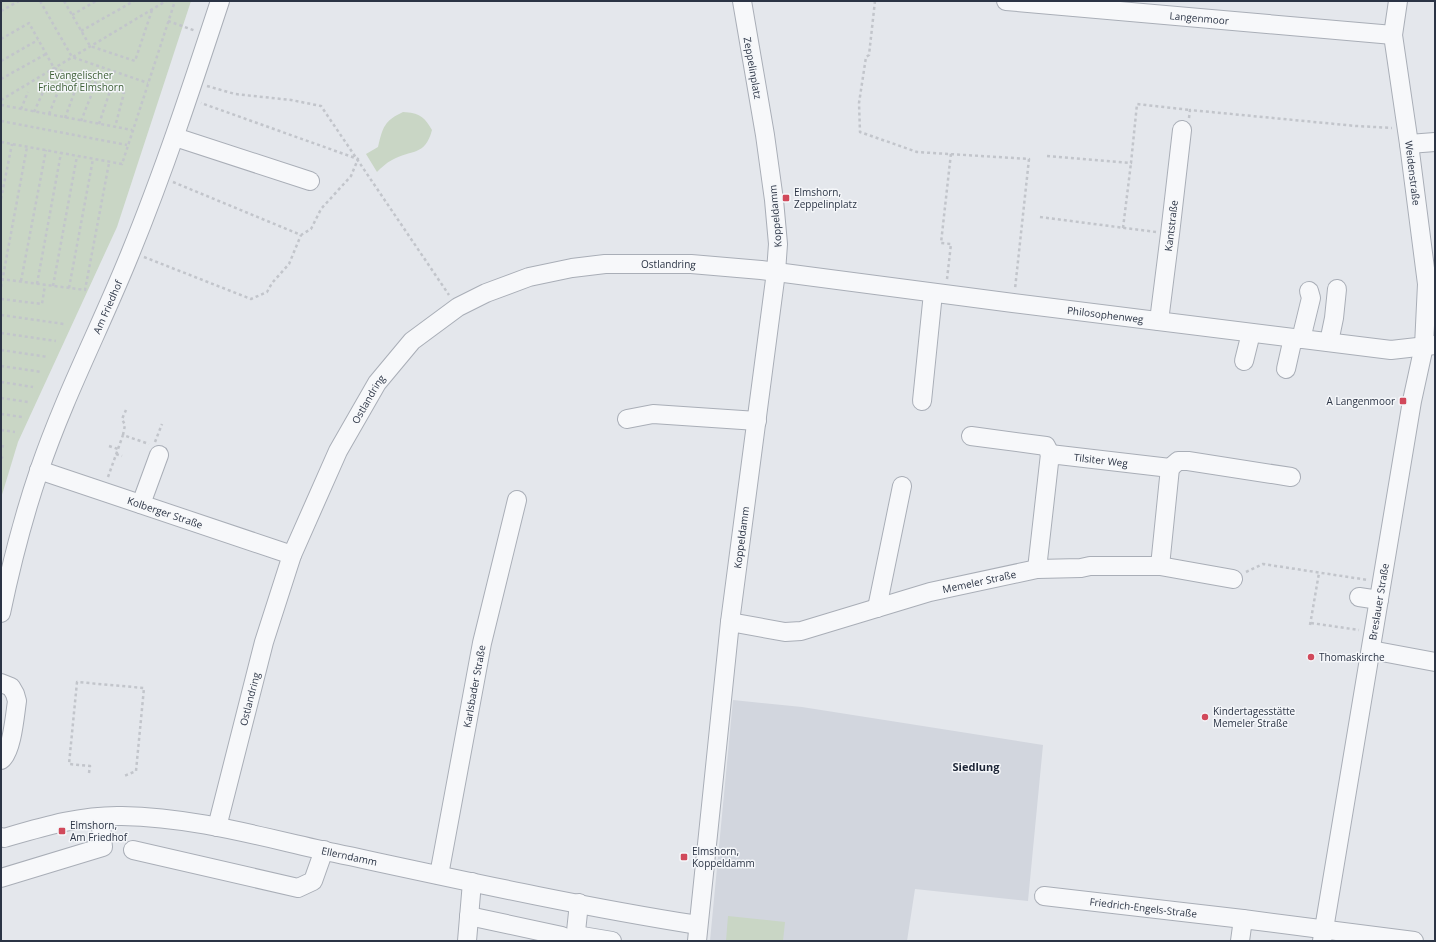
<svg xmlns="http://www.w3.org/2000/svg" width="1436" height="942" viewBox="0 0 1436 942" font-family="'Open Sans',sans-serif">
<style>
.built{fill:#d2d6de}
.green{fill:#c9d6c5}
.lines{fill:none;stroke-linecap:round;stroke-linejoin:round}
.minor-casing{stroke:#a9aeb7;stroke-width:20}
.path{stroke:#c2c5cb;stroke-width:2.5;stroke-dasharray:3 3;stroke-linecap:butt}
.minor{stroke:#f7f8fa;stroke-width:18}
.poi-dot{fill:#d1495b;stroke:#f4f6f9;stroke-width:1.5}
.labels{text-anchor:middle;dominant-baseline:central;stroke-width:3;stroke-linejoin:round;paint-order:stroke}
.street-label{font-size:10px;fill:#2b3445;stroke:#f4f6f9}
.park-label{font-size:10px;fill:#3f6138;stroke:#f4f6f9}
.poi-label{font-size:10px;fill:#2b3445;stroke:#f4f6f9;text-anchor:start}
.neighbourhood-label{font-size:11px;font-weight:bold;fill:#1d2536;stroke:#f4f6f9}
</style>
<rect width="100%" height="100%" fill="#e4e7ec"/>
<polygon class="built" points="733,700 802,707 1043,745 1028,901 915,889 907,941 710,941"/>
<g class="green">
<polygon points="1,1 191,1 117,227 18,442 1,498"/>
<path d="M403,112C419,113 424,116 432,130C425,157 411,149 392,160C386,163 381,168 377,172L366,154L378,147C383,127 384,121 403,112Z"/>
<polygon points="728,916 785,922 783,941 726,941"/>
</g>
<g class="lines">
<defs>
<g id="minor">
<path id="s1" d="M1006,1L1393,35"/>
<polyline points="175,137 310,181"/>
<polyline points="1409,144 1435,142"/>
<path id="s2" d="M1159,321L1170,234L1182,130"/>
<polyline points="1301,339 1311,298 1309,291"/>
<polyline points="1329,342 1334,318 1337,289"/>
<polyline points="1244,361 1251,333"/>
<polyline points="1286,369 1293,338"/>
<polyline points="922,401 933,293"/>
<polyline points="627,419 653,414 757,421"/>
<polyline points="971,436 1046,446 1050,454"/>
<polyline points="1170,468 1178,461 1188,461 1291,477"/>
<path id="s3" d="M39,470L292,555"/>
<polyline points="141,504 159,455"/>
<path id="s4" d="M1037,569L1050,454L1170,468L1160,566"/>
<polyline points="1359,597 1379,600"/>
<polyline points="877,608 902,486"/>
<path id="s5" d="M1,613C11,565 23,518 39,471C64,397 101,326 130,254C164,171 192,86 220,1"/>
<path id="s6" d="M730,622L785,632L801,631L930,592L1037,569L1081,568L1090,566H1160L1233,579"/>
<polyline points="1371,650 1435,662"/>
<path d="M1,683L11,687L15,694L17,701C15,714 12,753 1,760"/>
<path id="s7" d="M217,827L264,642L292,555L338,451L377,383L412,341L458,307L486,293L529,277L572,268L605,264H691L761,270L1013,303L1391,350L1435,345"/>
<path id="s8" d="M1,837L4,838C42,827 81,815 122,816C194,817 265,838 335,853C456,879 577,906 698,925"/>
<polyline points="133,850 298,888 313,881 324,850"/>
<path id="s9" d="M439,875L482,643L517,500"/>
<polyline points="1,878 103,847 100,817"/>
<path id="s10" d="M1044,896L1243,919"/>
<polyline points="469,916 562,936"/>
<polyline points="576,935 612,941"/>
<polyline points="467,941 472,882"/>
<polyline points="575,941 579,903"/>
<path id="s11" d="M697,941L730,622L776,272L778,244L774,200L765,135L742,1"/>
<polyline points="1240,941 1243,919 1414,941"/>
<path id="s12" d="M1322,941L1412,401L1424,346L1427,284L1409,144L1393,35L1398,1"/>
</g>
</defs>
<use href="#minor" class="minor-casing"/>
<g class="path">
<polyline points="40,1 72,57 148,83"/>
<polyline points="64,1 90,46 135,61 152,10"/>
<polyline points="875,1 869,55 866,57 859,103 860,132 917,152 1029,159 1015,289"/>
<polyline points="1,11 19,1"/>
<polyline points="72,15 96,1"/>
<polyline points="168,21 196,31"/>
<polyline points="81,31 134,1"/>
<polyline points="1,39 29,23 54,68 124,93 115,127"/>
<polyline points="1,61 38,40"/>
<polyline points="1,79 46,54"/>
<polyline points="207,86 235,94 291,100 321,106 449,295"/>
<polyline points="1,100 166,1"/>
<polyline points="1,105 132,130"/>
<polyline points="21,109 28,92"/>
<polyline points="34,112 54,68"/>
<polyline points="49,114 66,72"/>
<polyline points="65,118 80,77"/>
<polyline points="1189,118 1190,110 1356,126 1392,128"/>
<polyline points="1,121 127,145"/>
<polyline points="81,121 96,83"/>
<polyline points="99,124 111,88"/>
<polyline points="1,142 122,164 175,1"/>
<polyline points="1047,156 1131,163 1137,104 1190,110"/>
<polyline points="173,182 301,235 311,229 321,209 351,176 358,159 201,103"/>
<polyline points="1,199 12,144"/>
<polyline points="1040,217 1156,232"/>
<polyline points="1123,228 1131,163"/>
<polyline points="144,257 251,299 267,292 272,283 289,264 301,235"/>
<polyline points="1,279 85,290 109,163"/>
<polyline points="947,279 951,244 941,243 951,153"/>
<polyline points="21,281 46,150"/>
<polyline points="37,284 61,153"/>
<polyline points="53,286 77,156"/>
<polyline points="1,287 27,147"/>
<polyline points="69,288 93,159"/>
<polyline points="1,299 42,304 45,285"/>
<polyline points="1,315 64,324"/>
<polyline points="1,333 56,341"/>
<polyline points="1,350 48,357"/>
<polyline points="1,366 42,372"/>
<polyline points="1,382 33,387"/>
<polyline points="1,398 28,402"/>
<polyline points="1,414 22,417"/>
<polyline points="1,430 15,432"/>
<polyline points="123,435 125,425 122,419 126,410"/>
<polyline points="155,442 162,424"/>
<polyline points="1,446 7,447"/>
<polyline points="109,446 118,449"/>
<polyline points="116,454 122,456"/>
<polyline points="1,457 3,458"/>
<polyline points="1,472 2,472"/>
<polyline points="108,477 123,435 149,444"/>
<polyline points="1246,572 1263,564 1368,580"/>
<polyline points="1311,623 1359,630"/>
<polyline points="1310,625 1319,573"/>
<polyline points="89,773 90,766 69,764 77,682 144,688 136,771 124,776"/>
</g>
<use href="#minor" class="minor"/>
</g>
<g class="poi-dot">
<rect x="782" y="194" width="8" height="8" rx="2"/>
<rect x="1399" y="397" width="8" height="8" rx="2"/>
<circle cx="1311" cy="657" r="4"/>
<circle cx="1205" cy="717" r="4"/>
<rect x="58" y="827" width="8" height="8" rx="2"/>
<rect x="680" y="853" width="8" height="8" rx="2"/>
</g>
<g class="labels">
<g class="street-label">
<text stroke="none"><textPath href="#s1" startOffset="194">Langenmoor</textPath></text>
<text transform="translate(753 68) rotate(80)">Zeppelinplatz</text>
<text transform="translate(1413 173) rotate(83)">Weidenstraße</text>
<text transform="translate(775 216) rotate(-95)">Koppeldamm</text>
<text stroke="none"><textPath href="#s2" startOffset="96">Kantstraße</textPath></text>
<text stroke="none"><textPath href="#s7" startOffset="804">Ostlandring</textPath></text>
<text stroke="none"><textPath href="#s5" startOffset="325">Am Friedhof</textPath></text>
<text stroke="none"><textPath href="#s7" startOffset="1244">Philosophenweg</textPath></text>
<text stroke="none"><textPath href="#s7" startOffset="456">Ostlandring</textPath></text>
<text stroke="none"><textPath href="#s4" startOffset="167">Tilsiter Weg</textPath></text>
<text stroke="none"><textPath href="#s3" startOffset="133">Kolberger Straße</textPath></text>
<text stroke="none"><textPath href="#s11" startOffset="406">Koppeldamm</textPath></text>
<text stroke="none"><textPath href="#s6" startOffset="257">Memeler Straße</textPath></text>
<text stroke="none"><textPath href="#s12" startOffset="344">Breslauer Straße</textPath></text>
<text stroke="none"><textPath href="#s9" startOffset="192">Karlsbader Straße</textPath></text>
<text stroke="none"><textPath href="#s7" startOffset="132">Ostlandring</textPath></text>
<text stroke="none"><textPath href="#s8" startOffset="355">Ellerndamm</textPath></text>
<text stroke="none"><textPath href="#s10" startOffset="100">Friedrich-Engels-Straße</textPath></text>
</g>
<g class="park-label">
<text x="81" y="75">Evangelischer<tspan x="81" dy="12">Friedhof Elmshorn</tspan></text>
</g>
<g class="poi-label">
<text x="794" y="192">Elmshorn,<tspan x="794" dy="12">Zeppelinplatz</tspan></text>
<text x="1395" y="401" text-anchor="end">A Langenmoor</text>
<text x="1319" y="657">Thomaskirche</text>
<text x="1213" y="711">Kindertagesstätte<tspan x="1213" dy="12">Memeler Straße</tspan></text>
<text x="70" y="825">Elmshorn,<tspan x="70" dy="12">Am Friedhof</tspan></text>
<text x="692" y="851">Elmshorn,<tspan x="692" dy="12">Koppeldamm</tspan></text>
</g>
<g class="neighbourhood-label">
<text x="976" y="766">Siedlung</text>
</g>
</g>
<rect width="1436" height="942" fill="none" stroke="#2b3445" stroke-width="4"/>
</svg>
